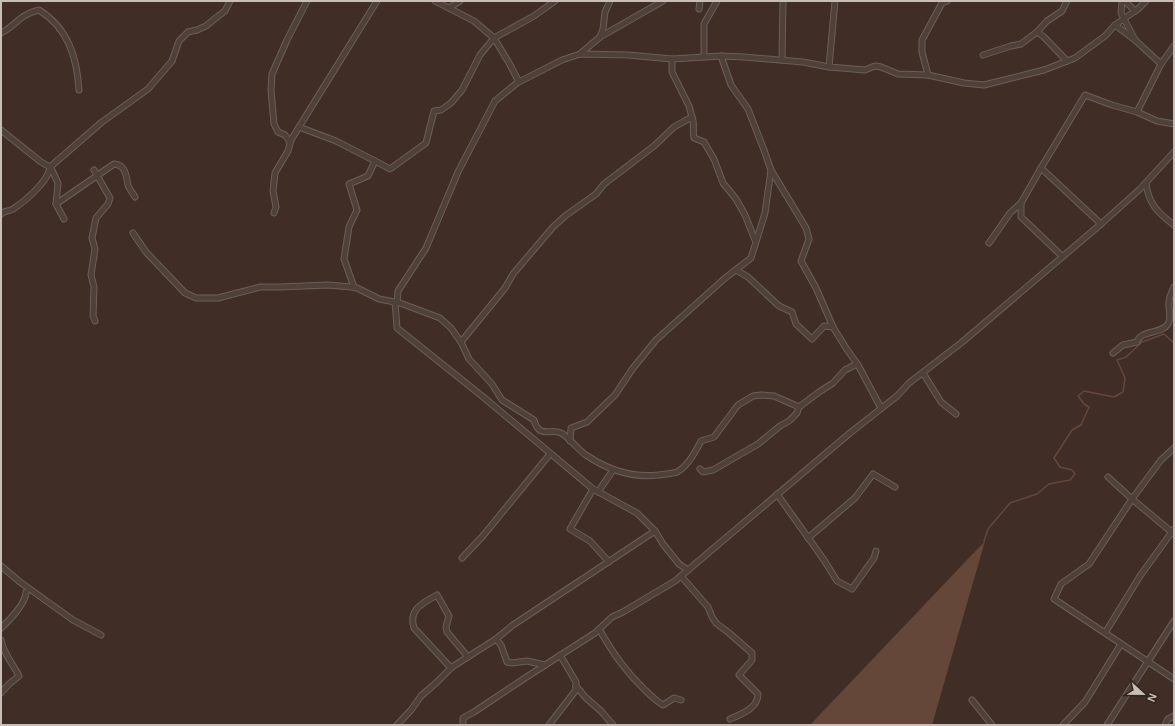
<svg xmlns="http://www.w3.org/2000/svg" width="1175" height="726" viewBox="0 0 1175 726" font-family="Helvetica,sans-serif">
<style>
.water{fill:#65473a}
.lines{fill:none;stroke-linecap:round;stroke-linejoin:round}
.stream{stroke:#65473a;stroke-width:1.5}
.minor-casing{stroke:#6c5e58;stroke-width:7}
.minor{stroke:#4f403a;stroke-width:5}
</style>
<rect width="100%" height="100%" fill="#3f2d26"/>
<polygon class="water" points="985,541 932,725 810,725"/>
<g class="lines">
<polyline class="stream" points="984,541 988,529 1010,503 1037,494 1049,484 1070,480 1075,474 1072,470 1060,467 1054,458 1072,430 1081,425 1089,407 1084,404 1078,396 1084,391 1114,397 1123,392 1125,378 1117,360 1126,357 1142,342 1164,334 1174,343"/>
<defs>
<g id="minor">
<polyline points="435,1 474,21 494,38 509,63 519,82"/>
<polyline points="1122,1 1121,13 1135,40 1161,64"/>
<polyline points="1125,1 1135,11"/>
<polyline points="449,8 460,1"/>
<polyline points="699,9 700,1"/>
<polyline points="1115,25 1135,40"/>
<polyline points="1037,32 1047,21 1062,11 1067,1"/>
<path d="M1,33C16,26 18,15 39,10C68,28 77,57 79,90"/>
<polyline points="600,37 663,1"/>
<polyline points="580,54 600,37 603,29 605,12 610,1"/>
<polyline points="983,55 1011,46 1021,44 1037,32 1044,37 1067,61"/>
<polyline points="704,57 704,24 717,1"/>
<polyline points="782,60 783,1"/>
<polyline points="829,67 835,1"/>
<polyline points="928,75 922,52 922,40 942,3 947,1"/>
<polyline points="1137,112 1161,64 1174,46"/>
<path d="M692,117C695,124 692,130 694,138L704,142L714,159L723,183L736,199L745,215L755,240"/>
<polyline points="299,127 336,141 375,161"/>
<polyline points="1,130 41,162 50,167 102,122 148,89 172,61 179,41 188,32 197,30 206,26 217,17 225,11 230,1"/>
<polyline points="290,142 285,135 278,132 274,124 271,90 272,74 287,40 307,1"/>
<polyline points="51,168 58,183 56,204 64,219"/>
<polyline points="1041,168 1021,203 1021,217 1062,256"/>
<polyline points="94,170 110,198 108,204 96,218 92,238 95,249 91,275 94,287 93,316 95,321"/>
<polyline points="771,170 806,228 809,239 801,261 816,288 833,327"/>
<path d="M1146,183C1148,203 1158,213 1174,225"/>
<path d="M56,204L114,164C126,165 126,176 128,185C129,189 133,193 135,197"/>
<polyline points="274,213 276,207 273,191 275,173 288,151 291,140 377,1"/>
<path d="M1,214C5,210 9,212 13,209C24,202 49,181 50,167"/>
<polyline points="1101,224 1041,168 1085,95 1112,105 1137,112 1157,121 1174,124"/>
<path d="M133,233L146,252L185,293L196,298H218L260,287H280L328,285L351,287L357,288L379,299L400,303L440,318L451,328L461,342L469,359L492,384L502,400L534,420C539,439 550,428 561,433C568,436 578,450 586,455C608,470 632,478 658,475C664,474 672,474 677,472C687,467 696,451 701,441L714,437L738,405L753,396L761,395L774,396L799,407"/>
<polyline points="989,243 1010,213 1021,203"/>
<polyline points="736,270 748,277 779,306 792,312 796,324 812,339 824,326 833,327 846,348 858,365 881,408"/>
<polyline points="354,287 344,259 349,227 357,210 349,184 368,176 375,161 390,169 426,143 434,111 441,110 451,103 462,90 480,55 494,38 534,16 555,1"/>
<polyline points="395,302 397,328 482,396 593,489 637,513 655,531 663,544 679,564 688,570"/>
<polyline points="397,303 398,291 426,248 458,172 495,101 517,83 562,60 580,54 628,55 672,59 721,56 744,57 803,62 829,67 865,70 875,66 881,67 898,74 928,75 964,83 984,85 1044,70 1075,58 1105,36 1115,25 1138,9 1146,1"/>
<polyline points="461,342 505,288 513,274 553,227 565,216 596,194 604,184 654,146 674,127 692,117 689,106 672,72 672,59"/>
<path d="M1113,353L1123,345L1137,342C1141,329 1161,335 1168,324C1172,317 1168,309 1169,302C1169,297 1172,292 1174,287"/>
<polyline points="923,373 941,402 956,414"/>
<polyline points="570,441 571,428 587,422 615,395 633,368 656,340 724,279 751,258 765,213 771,170 764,150 748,109 731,85 721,56"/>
<polyline points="1174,448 1161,460 1132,499 1089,564 1061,584 1054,599 1174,679"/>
<polyline points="700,469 703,472 713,470 758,444 780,426 789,421 797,413 799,407 819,392 833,383 845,370 857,364"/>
<polyline points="1108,477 1132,499 1174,534"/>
<polyline points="593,489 570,529 590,541 609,562"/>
<polyline points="598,492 613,470"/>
<polyline points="777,494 824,560 837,581 852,589 874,558 876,551"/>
<polyline points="808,538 855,498 873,474 895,487"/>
<polyline points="462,558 482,537 550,454"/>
<polyline points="1,566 20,582 73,620 101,635"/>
<path d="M681,576L708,607L712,617L716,623L729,633L752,653V660L739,675L758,694C758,708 742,714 730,719"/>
<path d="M1,628C9,621 26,603 26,592"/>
<path d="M599,629C613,653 625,671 644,689C650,695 656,701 663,705L674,698L681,700"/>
<polyline points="1105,633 1140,576 1174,529"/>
<polyline points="496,639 501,645 507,662 512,663 527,661 545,665"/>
<path d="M1,640C3,653 13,664 19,676L9,684L1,693"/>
<path d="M451,668L414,628C408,609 423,603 437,595L449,616L446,627L447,632L468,657"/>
<polyline points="576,686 586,698 601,711 613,725"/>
<polyline points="972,700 992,725"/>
<polyline points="397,725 411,710 421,696 437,682 452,667 496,639 513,625 655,531"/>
<polyline points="463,725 463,718 474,712 525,678 595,633 612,617 623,612 675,581 850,433 897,396 909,383 961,343 1101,224 1140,189 1174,152"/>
<polyline points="549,725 576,690 576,682 560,655"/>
<polyline points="1063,725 1085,702 1121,644"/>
<polyline points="1107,725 1174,621"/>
<polyline points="1165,725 1168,719 1174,716"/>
</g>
</defs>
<use href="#minor" class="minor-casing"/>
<use href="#minor" class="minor"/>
</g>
<rect width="1175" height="726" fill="none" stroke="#c9bdb7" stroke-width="4"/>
<g transform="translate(1143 694) rotate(112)" stroke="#34251f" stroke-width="3" paint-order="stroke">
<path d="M0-3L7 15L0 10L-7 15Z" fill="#c9bdb7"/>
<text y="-6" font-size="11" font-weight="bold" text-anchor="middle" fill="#c9bdb7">N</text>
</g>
</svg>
